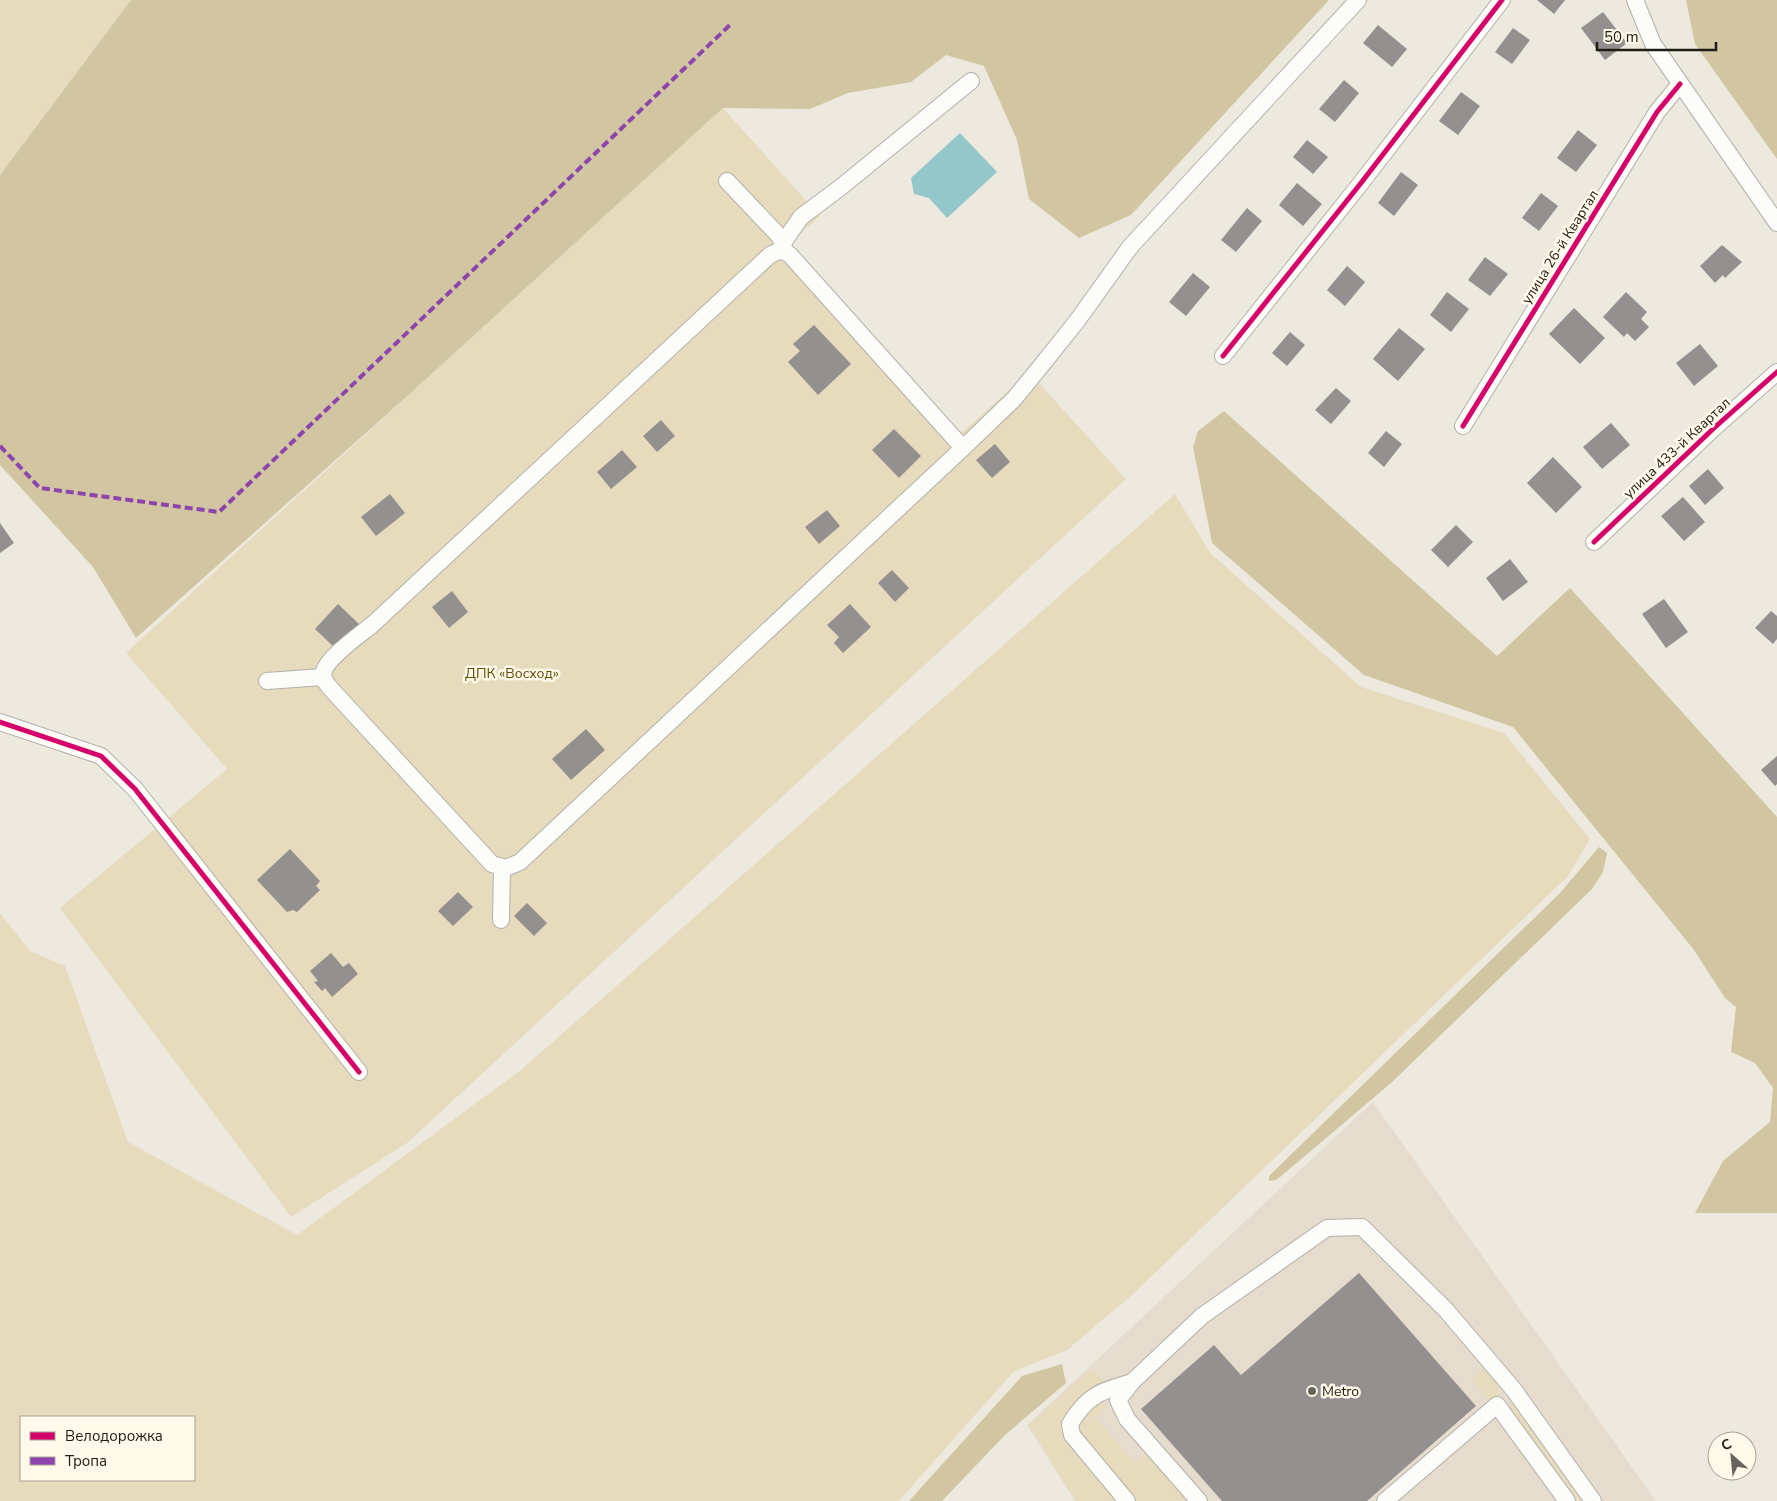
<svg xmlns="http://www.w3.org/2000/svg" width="1777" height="1501" viewBox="0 0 1777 1501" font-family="'Nunito Sans',sans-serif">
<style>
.commercial{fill:#e6dccd}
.green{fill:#e6dbbd;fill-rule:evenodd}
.forest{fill:#d2c5a2}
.water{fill:#93c7ca}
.building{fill:#94908f}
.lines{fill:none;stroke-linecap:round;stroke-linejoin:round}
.minor-casing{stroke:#b3b0a8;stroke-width:18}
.minor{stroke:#fcfcfa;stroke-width:16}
.quiet{stroke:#8e44ad;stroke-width:4;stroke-dasharray:8 4;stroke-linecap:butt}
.cycleway-casing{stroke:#fff9e9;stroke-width:8}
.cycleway{stroke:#d6006c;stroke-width:5}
.poi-dot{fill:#67645b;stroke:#fff9e9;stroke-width:2}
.labels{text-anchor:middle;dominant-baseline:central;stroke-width:5;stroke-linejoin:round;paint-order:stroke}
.street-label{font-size:14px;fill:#1f1c15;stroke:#fff9e9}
.park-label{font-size:14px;fill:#624d06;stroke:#fff9e9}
.poi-label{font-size:14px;fill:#1f1c15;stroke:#fff9e9;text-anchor:start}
</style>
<rect width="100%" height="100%" fill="#ede9de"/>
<polygon class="commercial" points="1373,1102 1656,1501 1075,1501 1027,1425"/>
<g class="green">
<polygon points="0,0 131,0 0,175"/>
<polygon points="723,108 820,216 788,245 958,436 1029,372 1126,479 407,1143 291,1217 60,908 227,769 126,653"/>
<path d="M1175,494L1210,553L1361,687L1504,733L1590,839L1568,876L1132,1295L1067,1350L1013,1372L899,1501H0V913L30,951L65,966L128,1142L297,1235L521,1070ZM21,1417H194V1480H21Z"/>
<polygon points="1485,1367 1499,1384 1497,1398 1491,1403 1471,1379"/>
<polygon points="1091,1370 1104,1381 1067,1415 1121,1501 1076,1501 1029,1425"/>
<polygon points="1099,1399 1106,1406 1095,1417 1135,1463 1147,1453 1187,1501 1135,1501 1077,1429 1082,1412"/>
<polygon points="1514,1403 1582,1501 1573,1501 1508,1407"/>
</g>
<g class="forest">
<polygon points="131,0 1329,0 1131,215 1079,238 1029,199 1017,140 984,66 946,55 911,82 848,93 810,109 723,108 414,390 136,638 93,567 0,465 0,175"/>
<polygon points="1686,0 1777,0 1777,159 1695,44"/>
<polygon points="1224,411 1497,656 1570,588 1777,817 1777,1213 1695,1213 1723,1161 1770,1122 1773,1088 1755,1063 1731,1052 1736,1007 1725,998 1694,950 1513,727 1364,675 1212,543 1193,447 1198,431"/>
<polygon points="1599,847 1607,853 1603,872 1592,889 1391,1083 1286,1172 1276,1180 1269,1181 1269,1176 1560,893"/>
<polygon points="1062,1364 1066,1383 1005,1435 942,1501 909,1501 1022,1376"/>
</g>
<polygon class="water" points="960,133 997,172 947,218 929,198 914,194 911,178"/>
<g class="building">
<polygon points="1537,0 1565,0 1554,14"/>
<polygon points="1603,12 1627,43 1605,60 1581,28"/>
<polygon points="1378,25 1407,49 1392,67 1363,43"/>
<polygon points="1513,28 1530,40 1512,64 1495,52"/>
<polygon points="1344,80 1359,93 1335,122 1319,109"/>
<polygon points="1461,92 1480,106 1458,135 1439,121"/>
<polygon points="1578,130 1597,145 1576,172 1557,158"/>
<polygon points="1307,140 1328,157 1313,174 1293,157"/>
<polygon points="1401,172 1418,185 1394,216 1378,203"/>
<polygon points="1297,183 1322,204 1303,226 1279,205"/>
<polygon points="1541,193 1558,206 1539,231 1522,218"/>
<polygon points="1247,208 1262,221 1236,252 1221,240"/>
<polygon points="1722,245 1742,262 1725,278 1723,275 1715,283 1700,266"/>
<polygon points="1485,257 1508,274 1490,296 1468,280"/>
<polygon points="1347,266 1365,282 1345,306 1327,290"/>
<polygon points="1193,273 1210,287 1186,316 1169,302"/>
<polygon points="1447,292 1469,309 1451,332 1430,315"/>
<polygon points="1626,292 1647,312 1641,319 1649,327 1635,341 1627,333 1624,337 1603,317"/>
<polygon points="1574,308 1605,338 1580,364 1549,334"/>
<polygon points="814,325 851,364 818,395 788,362 800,351 793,344"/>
<polygon points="1399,328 1425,349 1398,381 1373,359"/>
<polygon points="1290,332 1305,345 1287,366 1272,353"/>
<polygon points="1700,344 1718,366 1694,386 1676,363"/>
<polygon points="1336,388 1351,401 1331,424 1315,410"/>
<polygon points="661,420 675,436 657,452 643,436"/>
<polygon points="1611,423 1630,445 1602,469 1583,447"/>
<polygon points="894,429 921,456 899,478 872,450"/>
<polygon points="1386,431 1402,444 1384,467 1368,453"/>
<polygon points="995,444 1010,462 992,478 976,460"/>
<polygon points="622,450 637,467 611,489 597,472"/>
<polygon points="1553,457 1582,487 1556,513 1527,483"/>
<polygon points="1708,469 1724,488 1705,505 1689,486"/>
<polygon points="390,494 405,513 376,536 361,517"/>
<polygon points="1683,497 1705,522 1684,541 1661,516"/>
<polygon points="827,510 840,526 819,544 805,527"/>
<polygon points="0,523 14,543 0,553"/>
<polygon points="1456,525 1473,542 1448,567 1431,550"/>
<polygon points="1510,559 1528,582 1503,601 1486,578"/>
<polygon points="892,570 909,588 895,602 878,583"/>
<polygon points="452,591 468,612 449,628 432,607"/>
<polygon points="1664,599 1688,632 1666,648 1642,614"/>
<polygon points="338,604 359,624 336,649 315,629"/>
<polygon points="850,604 871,627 843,653 834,643 839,637 827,625"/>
<polygon points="1771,611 1777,616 1777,639 1773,644 1755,628"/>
<polygon points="586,729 605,750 571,780 552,759"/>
<polygon points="1777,756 1777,784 1775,786 1761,770"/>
<polygon points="290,849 320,881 316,886 320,890 297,912 293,910 287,912 257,880"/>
<polygon points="458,892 473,907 453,926 438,911"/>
<polygon points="527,903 547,923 534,936 514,916"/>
<polygon points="331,953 343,967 349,963 358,974 332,997 325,988 322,991 314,982 318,981 310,971"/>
<polygon points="1359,1273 1476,1406 1367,1501 1222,1501 1141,1409 1214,1345 1241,1375"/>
</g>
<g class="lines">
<defs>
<g id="minor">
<polyline points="1635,0 1653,44 1777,223"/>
<polyline points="727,181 780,237 785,251"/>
<polyline points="783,243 801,217 841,187 971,81"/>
<polyline points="1223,356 1361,183 1502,0"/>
<polyline points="1463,426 1657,112 1680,84"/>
<path d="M963,448L790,255C783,249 778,251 770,255L373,624C361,634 328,657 324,671C321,678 327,684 331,689L492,864L506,868L520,862L963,448L1014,399L1041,366L1077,321L1130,247L1358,0"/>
<polyline points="1594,542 1714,428 1777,372"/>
<polyline points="267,681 323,677"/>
<polyline points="0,722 101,756 135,789 359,1072"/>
<polyline points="501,920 502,867"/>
<path d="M1127,1501L1072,1435L1070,1424C1087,1395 1101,1391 1132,1382"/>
<polyline points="1199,1501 1127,1419 1118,1400 1132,1382 1202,1316 1327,1228 1362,1227 1446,1310 1514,1390 1593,1501"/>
<polyline points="1385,1501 1497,1405 1567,1501"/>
</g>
</defs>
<use href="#minor" class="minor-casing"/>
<use href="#minor" class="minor"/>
<polyline class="quiet" points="0,446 40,488 219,512 731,24"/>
<defs>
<g id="cycleway">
<polyline points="1223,356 1361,183 1502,0"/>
<polyline points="1463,426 1657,112 1680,84"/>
<polyline points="1594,542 1714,428 1777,372"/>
<polyline points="0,722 101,756 135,789 359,1072"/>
</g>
</defs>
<use href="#cycleway" class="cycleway-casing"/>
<use href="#cycleway" class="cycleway"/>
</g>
<circle class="poi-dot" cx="1312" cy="1391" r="5"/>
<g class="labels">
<g class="street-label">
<text transform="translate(1560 247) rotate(-58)">улица 26-й Квартал</text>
<text transform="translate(1677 448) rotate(-43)">улица 433-й Квартал</text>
</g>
<g class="park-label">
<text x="512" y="673">ДПК «Восход»</text>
</g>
<g class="poi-label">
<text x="1322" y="1391">Metro</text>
</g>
</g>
<rect x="20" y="1416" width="175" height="65" fill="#fff9e9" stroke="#a5a194"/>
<rect x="30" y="1432" width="25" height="8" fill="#d6006c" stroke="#a5a194"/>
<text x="65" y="1441" font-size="15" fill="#1f1c15">Велодорожка</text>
<rect x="30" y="1457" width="25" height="8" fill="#8e44ad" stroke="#a5a194"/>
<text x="65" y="1466" font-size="15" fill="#1f1c15">Тропа</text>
<g transform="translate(1732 1456) rotate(333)"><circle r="24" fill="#fff9e9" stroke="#a5a194"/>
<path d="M0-4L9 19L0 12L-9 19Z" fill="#67645b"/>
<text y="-8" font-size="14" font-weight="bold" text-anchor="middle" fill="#1f1c15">С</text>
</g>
<path d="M1597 42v8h119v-8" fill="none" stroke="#1f1c15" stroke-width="2.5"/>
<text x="1604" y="42" font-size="15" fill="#1f1c15" stroke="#fff9e9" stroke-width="4" paint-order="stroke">50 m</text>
</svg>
